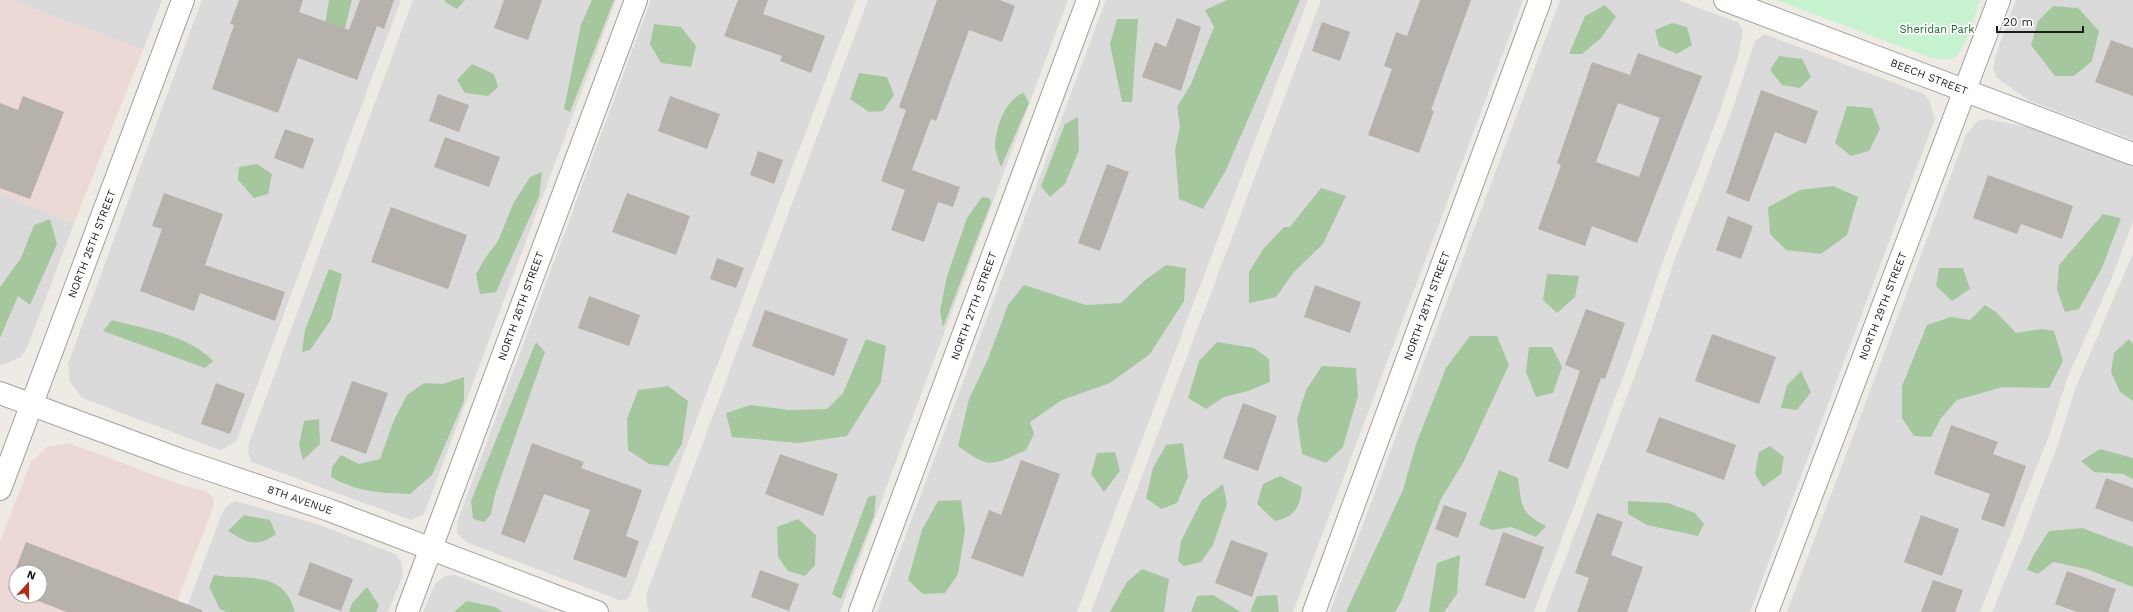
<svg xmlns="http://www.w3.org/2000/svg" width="2133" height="612" viewBox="0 0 2133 612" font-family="'Work Sans',sans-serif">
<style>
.residential{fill:#dbdada}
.commercial{fill:#ecd9d5;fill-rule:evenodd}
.forest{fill:#a5c79e}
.park{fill:#c6f2d0}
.building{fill:#b6b1aa;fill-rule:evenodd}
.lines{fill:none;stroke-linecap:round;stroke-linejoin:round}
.minor-casing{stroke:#a1a1a1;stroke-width:24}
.minor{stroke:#fff;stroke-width:22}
.labels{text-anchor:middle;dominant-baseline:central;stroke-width:3.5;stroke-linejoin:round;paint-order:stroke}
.park-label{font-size:11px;fill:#186e2b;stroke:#fff}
.street-label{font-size:11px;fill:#1d1d1d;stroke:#fff}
</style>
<rect width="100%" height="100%" fill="#edebe4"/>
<g class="residential">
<polygon points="11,0 162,0 143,50"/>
<polygon points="202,0 401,0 236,442 220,450 82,398 70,382 68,364"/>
<polygon points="413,0 616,0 424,514 411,520 251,462 248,453 249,443"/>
<polygon points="651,0 856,0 630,595 626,600 619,600 466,542 457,533 457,523"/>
<polygon points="868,0 1068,0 840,612 650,612 648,611 646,595"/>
<polygon points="1106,0 1308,0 1077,612 877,612"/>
<polygon points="1321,0 1523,0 1293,612 1091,612"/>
<polygon points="1560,0 1678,0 1739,23 1743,31 1739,53 1718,116 1663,261 1631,356 1534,612 1330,612"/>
<polygon points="2016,0 2133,0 2133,140 2030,101 1997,78 1993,68 1995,57"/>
<polygon points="1764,34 1924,94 1929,100 1935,119 1750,612 1545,612 1643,354 1675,259 1733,108 1752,50 1755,41"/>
<polygon points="1987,119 2033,128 2133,167 2133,221 2113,275 2067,379 2050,433 1980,612 1787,612 1966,135 1977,121"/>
<polygon points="0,194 74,223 27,348 21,357 2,365 0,365"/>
<polygon points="2133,253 2133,612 1992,612 2021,541 2058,444 2075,389"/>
<polygon points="235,501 317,524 395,554 401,561 403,575 388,612 185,612 223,511 229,504"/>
<polygon points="455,575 550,612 423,612 435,584 445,576"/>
</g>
<g class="commercial">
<polygon points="0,0 11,0 143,50 74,223 0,194"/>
<path d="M69,443L184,486L205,491L213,497L214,505L173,612H0V542L31,462L47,447ZM16,572H40V596H16Z"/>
</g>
<g class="forest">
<polygon points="329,0 352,0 345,28 333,37 325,25"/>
<polygon points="445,0 465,0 457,9 445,2"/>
<polygon points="592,0 614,0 570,112 564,109 581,25"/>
<polygon points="1227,0 1300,0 1225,172 1203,209 1179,199 1175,150 1180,127 1177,107 1191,84 1214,27 1205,10"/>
<polygon points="1605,5 1616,17 1601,38 1582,54 1569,54 1585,16"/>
<polygon points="2053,6 2078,8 2099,31 2092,61 2074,76 2055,76 2031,45 2038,21"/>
<polygon points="1117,19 1138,19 1132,102 1122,102 1110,44"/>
<polygon points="1672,23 1687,27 1692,45 1677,54 1659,46 1655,30"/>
<polygon points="654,24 681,27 696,46 691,67 661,63 650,44"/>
<polygon points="1779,56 1802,59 1811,77 1800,88 1782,85 1770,70"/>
<polygon points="472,64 494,74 498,87 488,96 465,93 457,80"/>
<polygon points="859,73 887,77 894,95 883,111 869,112 850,99"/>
<path d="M1024,93L1029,103L1001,167C999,161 995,152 995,146C996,127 1005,99 1024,93Z"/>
<polygon points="1847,106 1872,108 1880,129 1869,151 1851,156 1835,143"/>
<polygon points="1078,117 1079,150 1065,184 1050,197 1041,186 1065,124"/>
<polygon points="257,164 272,174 268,194 254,198 238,180 239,167"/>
<polygon points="542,172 539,197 496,292 480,294 476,274 486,257 498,241 513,204 530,177"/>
<polygon points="1833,186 1858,197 1847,235 1821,254 1786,250 1770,234 1768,207 1800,190"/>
<polygon points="1321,188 1346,196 1323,244 1294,272 1276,297 1249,303 1249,272 1264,248 1284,227 1290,227"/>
<polygon points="982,197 990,198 991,203 943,327 940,311 947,276 967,218"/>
<polygon points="2103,214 2121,218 2102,268 2079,309 2065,312 2057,290 2059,265"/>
<polygon points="50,219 57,244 30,305 18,296 0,338 0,287 21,258 34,225"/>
<path d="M1166,265L1186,268L1184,301L1150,354L1110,383L1062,400L1030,422L1034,434L1026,450C991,466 990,469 958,446L969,399L988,359L1008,305L1024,285L1086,305L1121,303L1144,281Z"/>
<polygon points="1939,268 1963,268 1970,289 1952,301 1936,286"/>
<polygon points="329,269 342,274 331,320 310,350 302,352 305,330"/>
<polygon points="1547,274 1579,276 1575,297 1557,313 1543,300"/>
<polygon points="1985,305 1996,312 2016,333 2041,329 2054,331 2063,361 2049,388 2003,387 1957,400 1941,418 1931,437 1914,436 1902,418 1902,386 1927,325 1951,317 1970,320"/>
<path d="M112,320C145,329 189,335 213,361L205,368L103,331Z"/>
<polygon points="1470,336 1497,336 1509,365 1464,461 1441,499 1401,602 1395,612 1346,612 1403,490 1416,444 1446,368"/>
<polygon points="866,339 886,346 881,382 847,436 799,443 732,437 726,413 750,405 789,410 827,409 843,393"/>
<polygon points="2129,339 2133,344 2133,401 2120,392 2111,372 2114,353"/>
<polygon points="536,342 545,352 496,491 491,514 484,522 473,519 471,501"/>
<polygon points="1217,342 1254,348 1269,359 1270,382 1248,391 1224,397 1206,409 1188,398 1199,361"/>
<polygon points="1529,347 1552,347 1562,367 1553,393 1536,397 1526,372"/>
<polygon points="1322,366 1356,368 1358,396 1343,447 1326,463 1302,454 1297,419 1306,390"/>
<polygon points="1801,371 1811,392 1797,410 1781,408 1787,385"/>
<path d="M464,377V401L432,475L410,494C381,493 357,492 331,477L332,467L341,455L359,464L380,459L394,420L407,395L424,383L443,384Z"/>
<polygon points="668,386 688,401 682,444 668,466 649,464 628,450 627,419 638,390"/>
<polygon points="319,419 320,444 303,460 299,445 304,421"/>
<polygon points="1183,443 1188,477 1177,503 1161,509 1146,498 1153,468 1166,445"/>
<polygon points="1770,446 1784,457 1781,474 1763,487 1755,474 1759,452"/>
<polygon points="2100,449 2133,458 2133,479 2123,474 2094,472 2081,461"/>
<polygon points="1115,452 1120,471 1104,492 1091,474 1097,453"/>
<path d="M1499,470L1518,478C1522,505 1519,512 1546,526L1536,537L1511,527L1492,530L1479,525Z"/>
<path d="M1280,476L1302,487C1300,507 1295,517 1275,521L1257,504L1263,484Z"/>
<polygon points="1223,484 1227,504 1213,545 1201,562 1184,566 1178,561 1181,541 1202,500"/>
<polygon points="876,495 874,516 841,599 832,594 868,497"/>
<polygon points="961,500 965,530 958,574 945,593 923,594 908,580 922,530 938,501"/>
<polygon points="1628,501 1668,503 1695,513 1704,524 1698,536 1647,525 1628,514"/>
<path d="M244,515L270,520L276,534C256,549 246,542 228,531Z"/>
<polygon points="798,519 816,535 815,565 805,576 788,571 778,557 777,527"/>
<polygon points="2082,528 2133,547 2133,587 2086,569 2053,562 2038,574 2027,570 2033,556 2049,531"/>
<polygon points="1460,555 1457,594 1444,612 1429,612 1437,563"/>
<polygon points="1142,569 1169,579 1164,612 1110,612 1127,582"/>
<path d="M214,575C249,581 283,569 295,612H226L220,609L209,587Z"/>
<polygon points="367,587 379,605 376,612 349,612 352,603"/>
<polygon points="1213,595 1241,612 1191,612 1197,596"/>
<polygon points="1277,595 1279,612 1250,612 1257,596"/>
<polygon points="467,601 495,607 503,612 454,612"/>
</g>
<path class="park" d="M1777,0H1980C1975,12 1966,50 1955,57C1948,61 1938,59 1931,58Z"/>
<g class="building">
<polygon points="239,0 303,0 299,12 349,30 360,0 394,0 384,29 377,26 357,80 298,58 278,113 212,89 234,25 230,24"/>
<polygon points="504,0 542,0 528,40 494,28"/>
<polygon points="738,0 768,0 763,14 825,36 811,73 780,61 782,56 724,36"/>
<polygon points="937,0 1000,0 1015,6 1002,42 969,30 936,121 931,119 912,170 960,187 953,207 938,202 924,242 891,230 905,190 881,181 906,110 899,107"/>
<polygon points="1420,0 1471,0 1431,110 1434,111 1419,153 1368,135 1392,69 1384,66 1396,32 1407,36"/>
<polygon points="1177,18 1201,27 1181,91 1142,77 1155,42 1166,47"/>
<polygon points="1322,22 1350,32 1340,61 1312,51"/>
<polygon points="2111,40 2133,48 2133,96 2095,82"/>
<path d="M1638,53L1702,76L1637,243L1592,226L1585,246L1538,229L1561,165L1557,163L1592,62L1630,75ZM1618,103L1660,118L1639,177L1596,162Z"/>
<polygon points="1761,90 1818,111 1806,144 1775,132 1749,202 1726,193"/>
<polygon points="438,94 469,105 459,132 429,121"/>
<polygon points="23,96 64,112 30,199 0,188 0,103 18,110"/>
<polygon points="670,96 720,114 707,149 658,131"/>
<polygon points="285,129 314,139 303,169 274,158"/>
<polygon points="445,137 500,157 489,187 434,167"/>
<polygon points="758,151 783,160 774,184 750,175"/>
<polygon points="1107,164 1129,172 1100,251 1078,243"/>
<polygon points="1988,175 2073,206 2062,239 2021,224 2017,234 1973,218"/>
<polygon points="164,193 223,214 205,265 285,292 275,321 200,293 194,311 140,291 162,229 152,226"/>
<polygon points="627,193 690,216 676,255 612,232"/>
<polygon points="391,207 467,235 448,289 371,262"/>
<polygon points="1728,216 1753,226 1741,259 1716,250"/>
<polygon points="717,258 744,268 736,288 710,279"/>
<polygon points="1315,285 1361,302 1350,333 1304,317"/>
<polygon points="589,296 640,315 629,346 578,328"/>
<polygon points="1586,309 1625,323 1605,379 1601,378 1568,469 1548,461 1580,371 1565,365"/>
<polygon points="765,310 848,339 834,376 752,346"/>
<polygon points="1712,334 1776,357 1759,404 1695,381"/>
<polygon points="352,381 388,393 366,454 330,441"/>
<polygon points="216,383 245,394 230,434 201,424"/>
<polygon points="1243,403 1277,416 1258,471 1223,458"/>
<polygon points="1659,417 1736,445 1724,480 1646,452"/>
<polygon points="1951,425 1998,442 1993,454 2026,466 2004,527 1981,519 1990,494 1934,474"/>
<polygon points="532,443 584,462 581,468 642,490 626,536 639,541 626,578 573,559 590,510 544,494 525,543 501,534"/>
<polygon points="780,454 838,474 823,516 765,494"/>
<polygon points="1021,460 1060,474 1023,577 971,558 989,510 1001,515"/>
<polygon points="2106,478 2133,488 2133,522 2095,508"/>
<polygon points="1444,505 1467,513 1458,538 1435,529"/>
<polygon points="1597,513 1623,522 1611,555 1643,567 1627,612 1577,612 1589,578 1575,573"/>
<polygon points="1921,515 1959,529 1942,576 1904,562"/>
<polygon points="1503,532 1544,547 1525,599 1485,585"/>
<polygon points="1231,540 1268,553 1252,597 1215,583"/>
<polygon points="26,542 202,610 202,612 67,612 25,596 40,596 40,572 16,572 16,593 8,589"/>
<polygon points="310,562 353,579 341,611 298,595"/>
<polygon points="760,570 799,584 789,611 751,597"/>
<polygon points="2067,571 2116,589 2108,612 2077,612 2055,604"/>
<polygon points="1933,580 1963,590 1955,612 1921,612"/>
</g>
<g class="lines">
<defs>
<g id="minor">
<polyline points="1725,0 2133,154"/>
<polyline points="0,393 181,460 329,510 597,612"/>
<polyline points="0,489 183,0"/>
<polyline points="407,612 636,0"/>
<polyline points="860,612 1088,0"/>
<polyline points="1314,612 1540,0"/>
<polyline points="1767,612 1999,0"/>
</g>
</defs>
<use href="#minor" class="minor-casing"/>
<use href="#minor" class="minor"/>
</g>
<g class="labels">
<g class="park-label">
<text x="1937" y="29">Sheridan Park</text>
</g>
<g class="street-label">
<text transform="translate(1929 77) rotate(21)">BEECH STREET</text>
<text transform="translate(92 244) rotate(-69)">NORTH 25TH STREET</text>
<text transform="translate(521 306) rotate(-70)">NORTH 26TH STREET</text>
<text transform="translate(974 306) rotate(-70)">NORTH 27TH STREET</text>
<text transform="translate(1427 306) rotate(-70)">NORTH 28TH STREET</text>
<text transform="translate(1883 306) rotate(-69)">NORTH 29TH STREET</text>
<text transform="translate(300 500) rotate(19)">8TH AVENUE</text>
</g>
</g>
<g transform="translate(28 584) rotate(21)"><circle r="19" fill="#ffffff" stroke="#a5a5a5"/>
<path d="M0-3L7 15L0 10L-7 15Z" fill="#b32c18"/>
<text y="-6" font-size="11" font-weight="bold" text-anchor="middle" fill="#1d1d1d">N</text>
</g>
<path d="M1997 26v6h86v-6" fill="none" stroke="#1d1d1d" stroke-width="2"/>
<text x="2003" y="26" font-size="12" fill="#1d1d1d" stroke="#ffffff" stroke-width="3" paint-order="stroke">20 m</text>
</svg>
